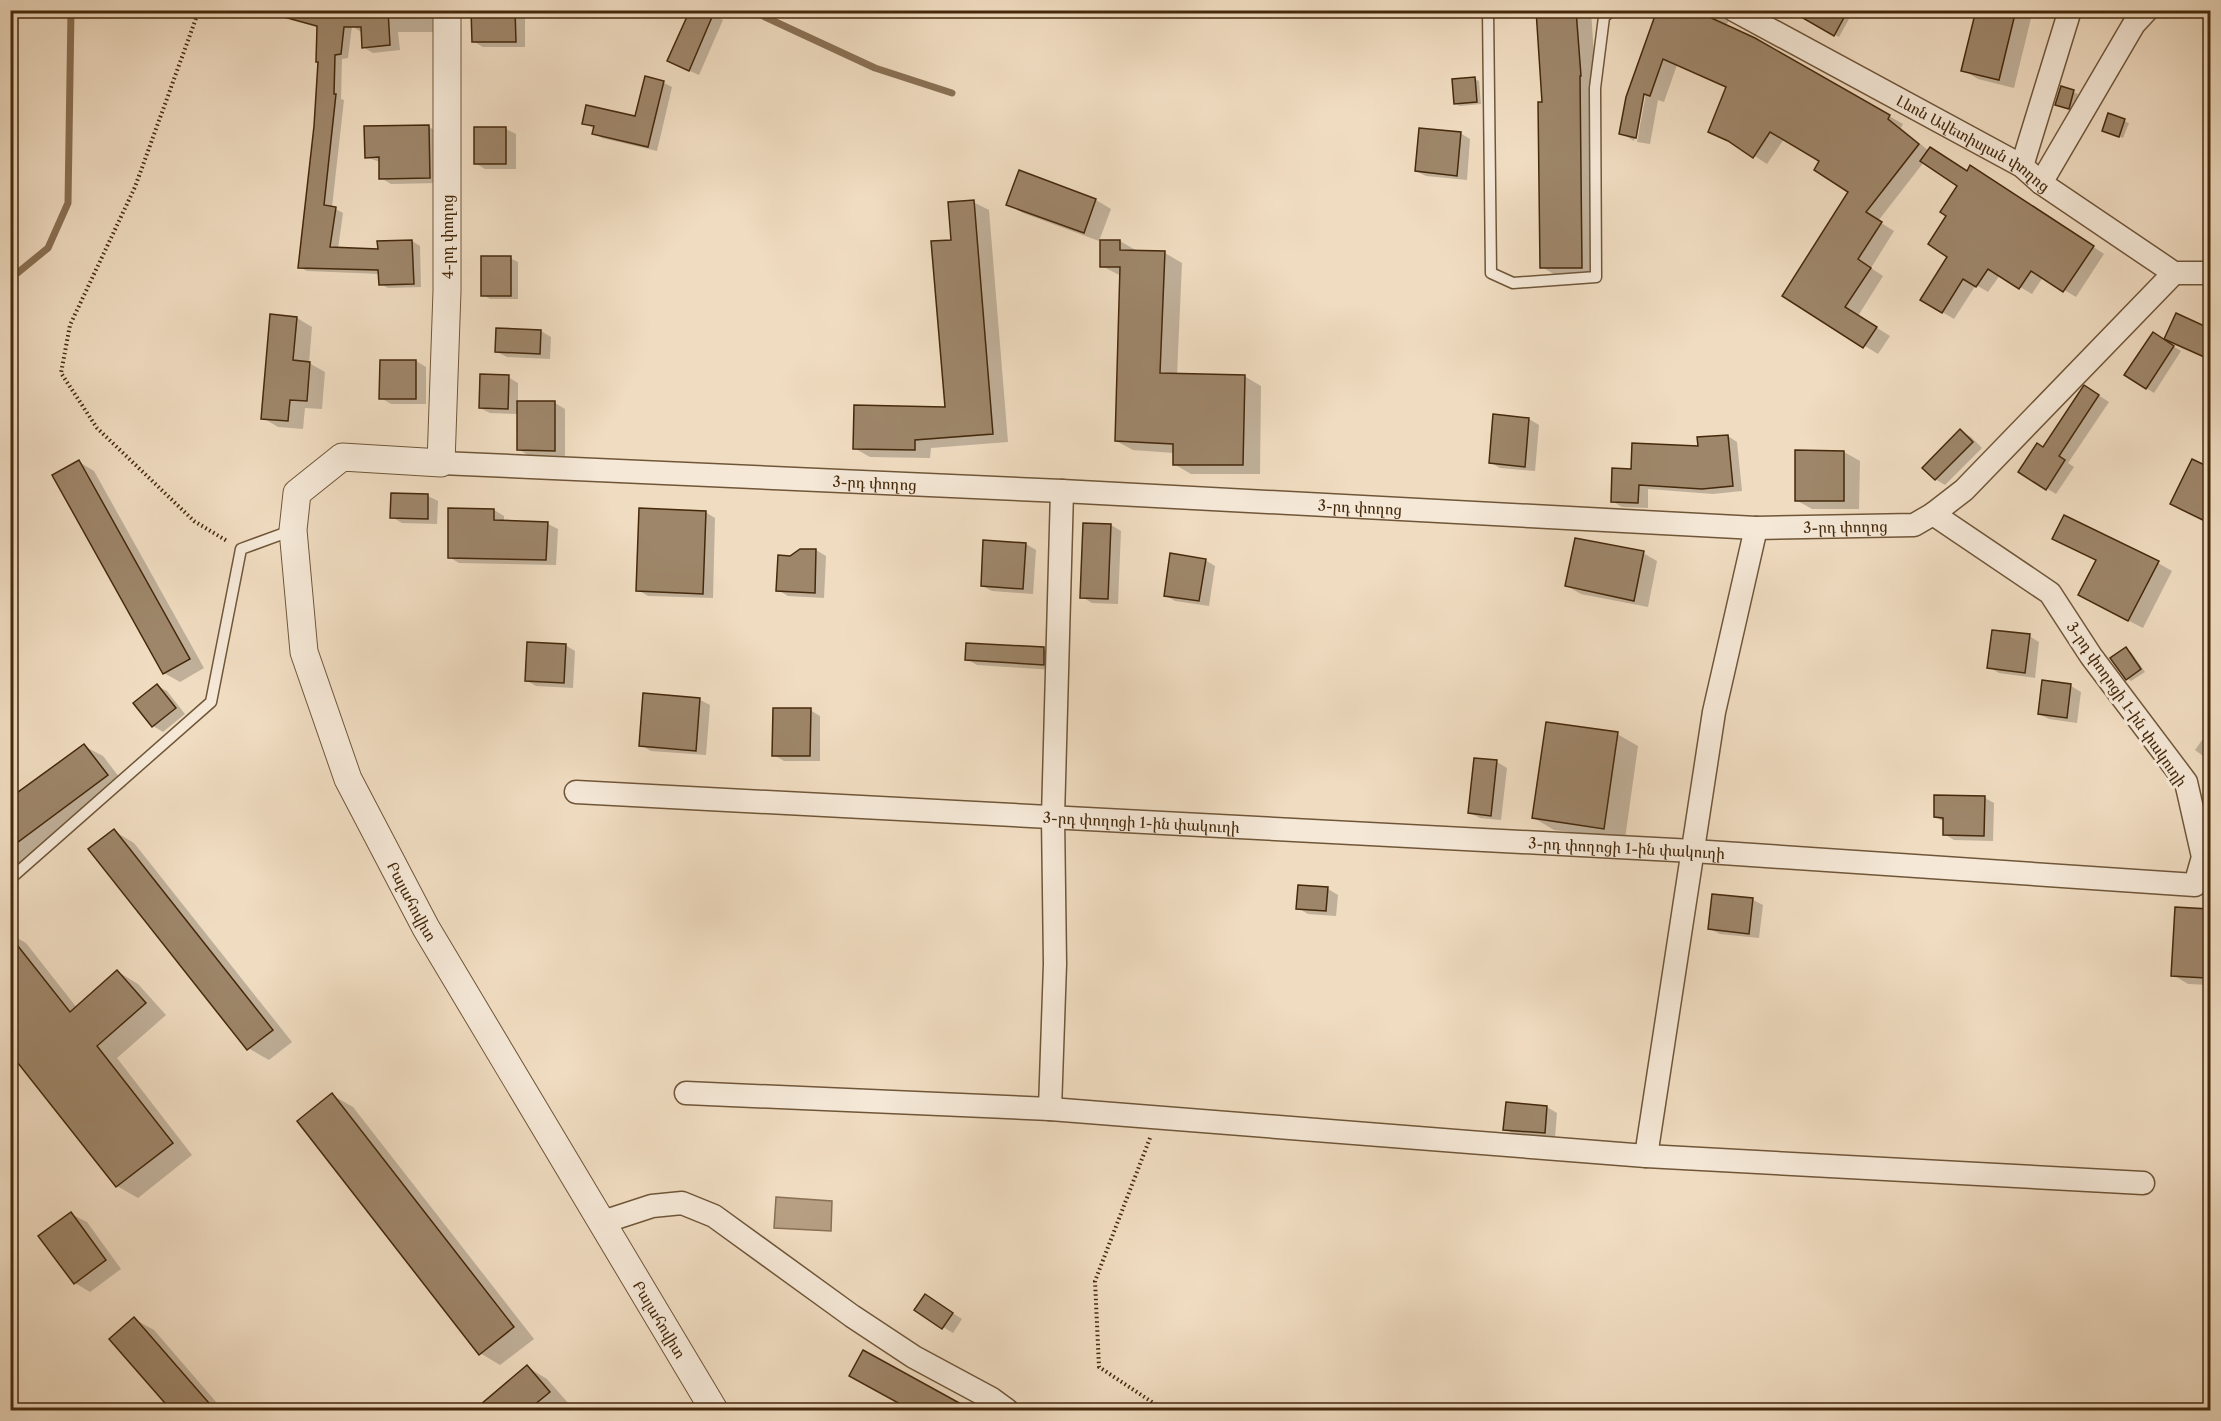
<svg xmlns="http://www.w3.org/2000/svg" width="2221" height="1421" viewBox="0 0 2221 1421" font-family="'Libre Caslon Text','Noto Serif Armenian',serif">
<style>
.water{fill:#b69f83;stroke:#897053;stroke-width:1.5}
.shadow{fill:#0003}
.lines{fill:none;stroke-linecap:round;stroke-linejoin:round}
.stream{stroke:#897053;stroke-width:7}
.building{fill:#9e866a;stroke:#45290b;stroke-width:1.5}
.service-casing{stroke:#705638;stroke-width:13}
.minor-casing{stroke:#705638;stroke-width:25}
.tertiary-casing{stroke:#705638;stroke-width:29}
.path{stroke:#45290b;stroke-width:4;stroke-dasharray:1.5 3;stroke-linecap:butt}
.service{stroke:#f5e8d7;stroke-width:10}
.minor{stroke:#f5e8d7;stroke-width:22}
.tertiary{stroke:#f5e8d7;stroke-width:27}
.labels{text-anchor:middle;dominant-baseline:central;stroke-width:6;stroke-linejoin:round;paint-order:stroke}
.street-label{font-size:15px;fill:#45290b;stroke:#f5e8d7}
</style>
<rect width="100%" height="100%" fill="#f0dcc1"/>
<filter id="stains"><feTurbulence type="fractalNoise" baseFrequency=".00333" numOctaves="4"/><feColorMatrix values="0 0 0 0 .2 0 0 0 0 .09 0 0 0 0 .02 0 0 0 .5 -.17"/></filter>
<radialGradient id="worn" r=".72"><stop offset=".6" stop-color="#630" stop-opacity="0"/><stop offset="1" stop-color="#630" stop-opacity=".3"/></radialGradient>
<polygon class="water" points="776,1197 832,1201 831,1231 774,1228"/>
<g class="shadow">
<polygon points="258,10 437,10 437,32 398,32 400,50 373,53 363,47 361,32 352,26 348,58 342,59 341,99 344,100 332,207 343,213 338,249 379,251 412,241 420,246 421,287 388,288 380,284 380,274 307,271 299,267 315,126 319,62 319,28"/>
<polygon points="473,10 525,10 525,47 483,47 473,41"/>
<polygon points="705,10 723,20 699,75 679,66"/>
<polygon points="1537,10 1591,10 1596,85 1597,276 1557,276 1542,267 1544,103"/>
<polygon points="1660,10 1734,10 1726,26 1754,39 1903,124 1901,128 1929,151 1968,172 1982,174 2104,254 2076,297 2043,277 2032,294 2000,275 1988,292 1976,285 1954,319 1942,312 1949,256 1948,215 1959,186 1924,162 1878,221 1894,231 1871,268 1883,276 1858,316 1890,336 1878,354 1784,296 1850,192 1822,160 1784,139 1767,164 1738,145 1710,132 1728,88 1677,65 1664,102 1658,100 1650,144 1637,142 1647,88 1643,94 1634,141 1621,133"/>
<polygon points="1839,10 1850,17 1839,37 1809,20"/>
<polygon points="1977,10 2033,10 2014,88 1978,79 1963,70"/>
<polygon points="646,78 664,83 672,87 657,151 602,138 594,133 595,129 584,123 636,118"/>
<polygon points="1475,79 1479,81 1481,104 1460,106 1456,104"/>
<polygon points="2062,88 2078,94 2073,110 2061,106"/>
<polygon points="2109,115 2129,123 2123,138 2108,132"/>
<polygon points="429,127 439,133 439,183 391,184 381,178 380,162 366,157"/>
<polygon points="506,129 516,134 516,169 485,169 475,163"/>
<polygon points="1460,133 1470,139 1467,180 1426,176 1416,171"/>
<polygon points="1020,172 1096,200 1111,209 1099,241 1023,213 1008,204"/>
<polygon points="973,202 989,210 1008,442 931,448 930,458 870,457 854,448 947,409 952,241"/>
<polygon points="1120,241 1137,251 1165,253 1182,263 1177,375 1244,376 1261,386 1260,474 1191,474 1174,464 1174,453 1133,450 1116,441 1121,276 1102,266"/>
<polygon points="510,258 518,262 518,299 490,299 483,295"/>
<polygon points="297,318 312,327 309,363 325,372 322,409 305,408 303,429 278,427 263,418"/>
<polygon points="541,331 551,337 550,359 507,357 497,352"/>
<polygon points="2153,334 2181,351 2154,393 2146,388"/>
<polygon points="416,361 426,367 426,404 391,404 381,398"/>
<polygon points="508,377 518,383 518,402 555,403 565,409 565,456 528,455 518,449 518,414 490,413 480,408"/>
<polygon points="2095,393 2109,402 2068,463 2074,467 2056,494 2046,488 2044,448"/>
<polygon points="1529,419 1539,425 1535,471 1500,468 1490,462"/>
<polygon points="1961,431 1971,437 1982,448 1945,485 1935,479"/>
<polygon points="1728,436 1737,442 1742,491 1713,494 1648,489 1648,508 1622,507 1612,501 1632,471"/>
<polygon points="1797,452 1844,452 1860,461 1859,509 1812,509 1796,500"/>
<polygon points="79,462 94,471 204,668 180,682 164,673"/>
<polygon points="428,496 438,501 437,524 402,523 392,517"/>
<polygon points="449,509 494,510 504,516 504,522 548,524 558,529 556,565 459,563 449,557"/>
<polygon points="705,512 715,518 713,598 648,596 638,590"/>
<polygon points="1111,525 1121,531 1118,604 1092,603 1082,597"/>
<polygon points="1026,544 1036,550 1033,594 992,591 982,586"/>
<polygon points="816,550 826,556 824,598 788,596 778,590"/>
<polygon points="1643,553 1657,561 1648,607 1581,594 1567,586"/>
<polygon points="1205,560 1215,566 1209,606 1175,601 1165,595"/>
<polygon points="2158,563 2172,571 2143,628 2094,603"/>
<polygon points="10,611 19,616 10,640"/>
<polygon points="2029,636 2039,642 2035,678 1999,673 1989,667"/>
<polygon points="565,645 575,651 573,688 536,686 526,680"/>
<polygon points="1044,649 1054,655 1053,670 977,665 967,659"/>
<polygon points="2126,649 2131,652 2145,672 2131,681 2127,678"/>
<polygon points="2043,682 2071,686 2081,692 2077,723 2049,719 2039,714"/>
<polygon points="157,686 167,691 185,714 163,732 153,726"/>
<polygon points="700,700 710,705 706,755 651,751 641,745"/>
<polygon points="810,710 820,716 820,761 784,761 774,755"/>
<polygon points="2210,729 2210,761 2195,750"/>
<polygon points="1617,734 1638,746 1625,839 1554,830 1534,818"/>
<polygon points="84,746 103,756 126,786 10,873 10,800"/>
<polygon points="1497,762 1507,768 1501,820 1480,818 1470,813"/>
<polygon points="1985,798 1994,803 1993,841 1954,840 1944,834 1945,822 1935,817"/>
<polygon points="114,831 134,843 292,1042 269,1060 248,1048"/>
<polygon points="1328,889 1338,895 1336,916 1308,914 1298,908"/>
<polygon points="1753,900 1763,905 1759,938 1720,934 1710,929"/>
<polygon points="2209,910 2210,911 2210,985 2188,984 2173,975"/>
<polygon points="10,934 26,943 77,1008 118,972 138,984 166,1015 117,1058 192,1155 138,1198 117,1186 10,1050"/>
<polygon points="332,1095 353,1107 534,1339 500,1365 480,1353"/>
<polygon points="1547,1107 1557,1113 1555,1138 1515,1135 1505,1129"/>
<polygon points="71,1214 87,1222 121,1269 90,1292 75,1283"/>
<polygon points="935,1302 962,1319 953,1333 943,1327"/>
<polygon points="134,1319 154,1330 223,1410 173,1410 111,1339"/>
<polygon points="864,1352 969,1410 913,1410 866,1384"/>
<polygon points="527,1367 547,1379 569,1404 561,1410 477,1410"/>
</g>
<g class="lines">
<g class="stream">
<polyline points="750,10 875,68 952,93"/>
<polyline points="10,279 48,248 68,203 71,10"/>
</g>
</g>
<g class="building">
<polygon points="281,10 388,10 390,45 362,48 361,27 344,27 341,54 335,55 334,94 336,94 324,205 336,207 330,247 378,249 377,241 412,240 414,284 379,285 378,270 298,268 314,126 318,62 316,62 317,26 280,16"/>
<polygon points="471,10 515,10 516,42 472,42"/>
<polygon points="690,10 715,10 689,71 667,61"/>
<polygon points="1536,10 1576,10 1581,76 1580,76 1582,268 1540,268 1538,102 1542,102"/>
<polygon points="1657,10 1694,10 1755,38 1890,115 1888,119 1919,144 1866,212 1882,222 1858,259 1871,268 1845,307 1877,327 1863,348 1782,296 1848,192 1814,170 1819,161 1770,132 1753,158 1728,141 1708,132 1726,87 1663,59 1650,96 1644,94 1636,138 1619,134 1626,97"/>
<polygon points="1789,10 1848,10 1834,36"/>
<polygon points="1976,10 2016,10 1999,80 1961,71"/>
<polygon points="645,76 664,81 648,147 592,134 594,126 582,124 586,105 635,116"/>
<polygon points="1475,77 1477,102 1454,104 1452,79"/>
<polygon points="2061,86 2074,90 2069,109 2055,105"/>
<polygon points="2108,113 2125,119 2119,137 2102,131"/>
<polygon points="429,125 430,178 379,179 379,157 365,158 364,126"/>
<rect x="474" y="127" width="32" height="37"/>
<polygon points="1419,128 1461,132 1457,176 1415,171"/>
<polygon points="1930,147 1967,171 1970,165 2094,246 2063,292 2031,271 2019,289 1988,269 1976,287 1963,279 1942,313 1920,300 1947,257 1928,244 1946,216 1940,212 1957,186 1920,161"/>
<polygon points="1019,170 1096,199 1084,233 1006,205"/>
<polygon points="974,200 993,434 915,440 915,450 853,449 854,405 945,407 931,241 951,240 948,202"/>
<polygon points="1100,240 1120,240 1120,250 1165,251 1160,373 1245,375 1243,465 1173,465 1173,444 1115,441 1120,267 1100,267"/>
<rect x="481" y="256" width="30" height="40"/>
<polygon points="2176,313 2211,329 2211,360 2164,339"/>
<polygon points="270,314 297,317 293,360 310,362 307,401 290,400 288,421 261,419"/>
<polygon points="496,328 541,330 540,354 495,352"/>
<polygon points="2153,332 2174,346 2146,389 2124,375"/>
<polygon points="380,360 416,360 416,399 379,399"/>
<polygon points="480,374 509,375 508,409 479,408"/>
<polygon points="2084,385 2099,395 2059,456 2065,460 2046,490 2018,472 2037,443 2043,447"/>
<polygon points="517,401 555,401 555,451 517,450"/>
<polygon points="1493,414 1529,418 1525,467 1489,463"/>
<polygon points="1960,429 1973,442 1935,480 1922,468"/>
<polygon points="1728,435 1733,486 1702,489 1639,485 1638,503 1611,502 1612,468 1631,469 1632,443 1698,446 1697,437"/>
<polygon points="1795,450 1844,451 1844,501 1795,501"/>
<polygon points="2192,459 2211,468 2211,524 2170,504"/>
<polygon points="79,460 190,659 163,674 52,475"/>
<polygon points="391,493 428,494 428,519 390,518"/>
<polygon points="448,508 494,509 494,520 548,522 546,560 448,558"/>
<polygon points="639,508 706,511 703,594 636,591"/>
<polygon points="2064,515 2159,561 2128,621 2078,595 2096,560 2052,539"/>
<polygon points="1083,523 1111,524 1108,599 1080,598"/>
<polygon points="1575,538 1644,551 1634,601 1565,586"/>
<polygon points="983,540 1026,543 1023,589 981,586"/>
<polygon points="800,549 816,549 815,593 776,591 778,555 790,556"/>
<polygon points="1170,553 1206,559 1199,601 1164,596"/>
<polygon points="1992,630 2030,634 2025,673 1987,668"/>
<polygon points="527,642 566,644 564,683 525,681"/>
<polygon points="966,643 1044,647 1044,665 965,660"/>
<polygon points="2126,647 2141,669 2126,680 2110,658"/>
<polygon points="2042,680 2071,684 2067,718 2038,714"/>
<polygon points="157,684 176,708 152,727 133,703"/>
<polygon points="643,693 700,698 696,751 639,746"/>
<polygon points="773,708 811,708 810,756 772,756"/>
<polygon points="1546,722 1618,732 1604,829 1532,818"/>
<polygon points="84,744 108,775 10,848 10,798"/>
<polygon points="1474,758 1497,760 1491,816 1468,813"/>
<polygon points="1934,795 1985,796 1984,836 1943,835 1943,818 1934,817"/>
<polygon points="114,829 273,1030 247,1050 88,849"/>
<polygon points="1298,885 1328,887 1326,911 1296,909"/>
<polygon points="1712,894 1753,898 1749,934 1708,929"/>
<polygon points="2175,907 2209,909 2206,978 2171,976"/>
<polygon points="10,936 70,1012 117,970 146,1003 97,1046 173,1143 116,1187 10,1053"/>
<polygon points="332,1093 514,1327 479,1355 297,1121"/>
<polygon points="1506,1102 1547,1106 1545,1133 1503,1130"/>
<polygon points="71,1212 106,1260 74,1284 38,1236"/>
<polygon points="925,1294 953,1313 942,1329 914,1310"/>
<polygon points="134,1317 215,1410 171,1410 109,1339"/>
<polygon points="863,1350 972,1410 911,1410 849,1376"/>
<polygon points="527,1365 550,1392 528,1410 474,1410"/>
</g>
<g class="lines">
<defs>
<g id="service">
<polyline points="1488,10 1491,273 1513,283 1596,277 1595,88 1604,17 1612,10"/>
<polyline points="10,879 211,702 241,549 293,530"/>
</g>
<g id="minor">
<path id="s1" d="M1734,10L2022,166L2041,183L2174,273H2210"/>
<polyline points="2022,166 2070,10"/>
<polyline points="2041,183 2134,24 2147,10"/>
<path id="s2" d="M441,463L1062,491L1756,528L1914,525L1933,514L1964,490L2174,273"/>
<path id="s3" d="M576,792L1693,851L2195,885L2203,857L2186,782L2091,656L2050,593L1933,514"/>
<polyline points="686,1093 1050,1109 1646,1156 2143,1183"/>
<polyline points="1050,1109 1055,964 1053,817 1062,491"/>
<polyline points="1646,1156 1714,712 1756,528"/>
<polyline points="603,1222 652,1206 682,1203 714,1216 852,1316 914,1357 992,1399 1007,1410"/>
</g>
<g id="tertiary">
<path id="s4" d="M447,10V291L441,463L342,457L297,493L293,530L304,652L348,779L426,928L714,1410"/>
</g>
</defs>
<use href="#service" class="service-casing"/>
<use href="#minor" class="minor-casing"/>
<use href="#tertiary" class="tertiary-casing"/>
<g class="path">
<polyline points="199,10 135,187 70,325 61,373 97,428 194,521 227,541"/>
<polyline points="1150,1138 1095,1281 1099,1367 1164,1410"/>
</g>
<use href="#service" class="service"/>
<use href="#minor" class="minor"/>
<use href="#tertiary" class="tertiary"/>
</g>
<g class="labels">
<g class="street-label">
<text stroke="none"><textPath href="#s1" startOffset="274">Լևոն Ավետիսյան փողոց</textPath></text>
<text transform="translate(447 237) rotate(-90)">4-րդ փողոց</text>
<text stroke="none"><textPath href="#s2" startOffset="434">3-րդ փողոց</textPath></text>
<text stroke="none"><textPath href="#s2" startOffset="920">3-րդ փողոց</textPath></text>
<text stroke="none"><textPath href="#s2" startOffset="1406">3-րդ փողոց</textPath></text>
<text transform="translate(2127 704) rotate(55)">3-րդ փողոցի 1-ին փակուղի</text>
<text stroke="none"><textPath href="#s3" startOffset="566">3-րդ փողոցի 1-ին փակուղի</textPath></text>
<text stroke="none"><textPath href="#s3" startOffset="1052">3-րդ փողոցի 1-ին փակուղի</textPath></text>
<text stroke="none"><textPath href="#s4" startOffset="1042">Բալահովիտ</textPath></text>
<text stroke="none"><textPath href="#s4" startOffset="1528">Բալահովիտ</textPath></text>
</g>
</g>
<rect width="2221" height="1421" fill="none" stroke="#f0dcc1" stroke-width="36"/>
<rect x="12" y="12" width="2197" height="1397" fill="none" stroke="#45290b" stroke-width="3"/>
<rect x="18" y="18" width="2185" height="1385" fill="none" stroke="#45290b" stroke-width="1.5"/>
<rect width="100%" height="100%" filter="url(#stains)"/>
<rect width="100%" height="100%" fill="url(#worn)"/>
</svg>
